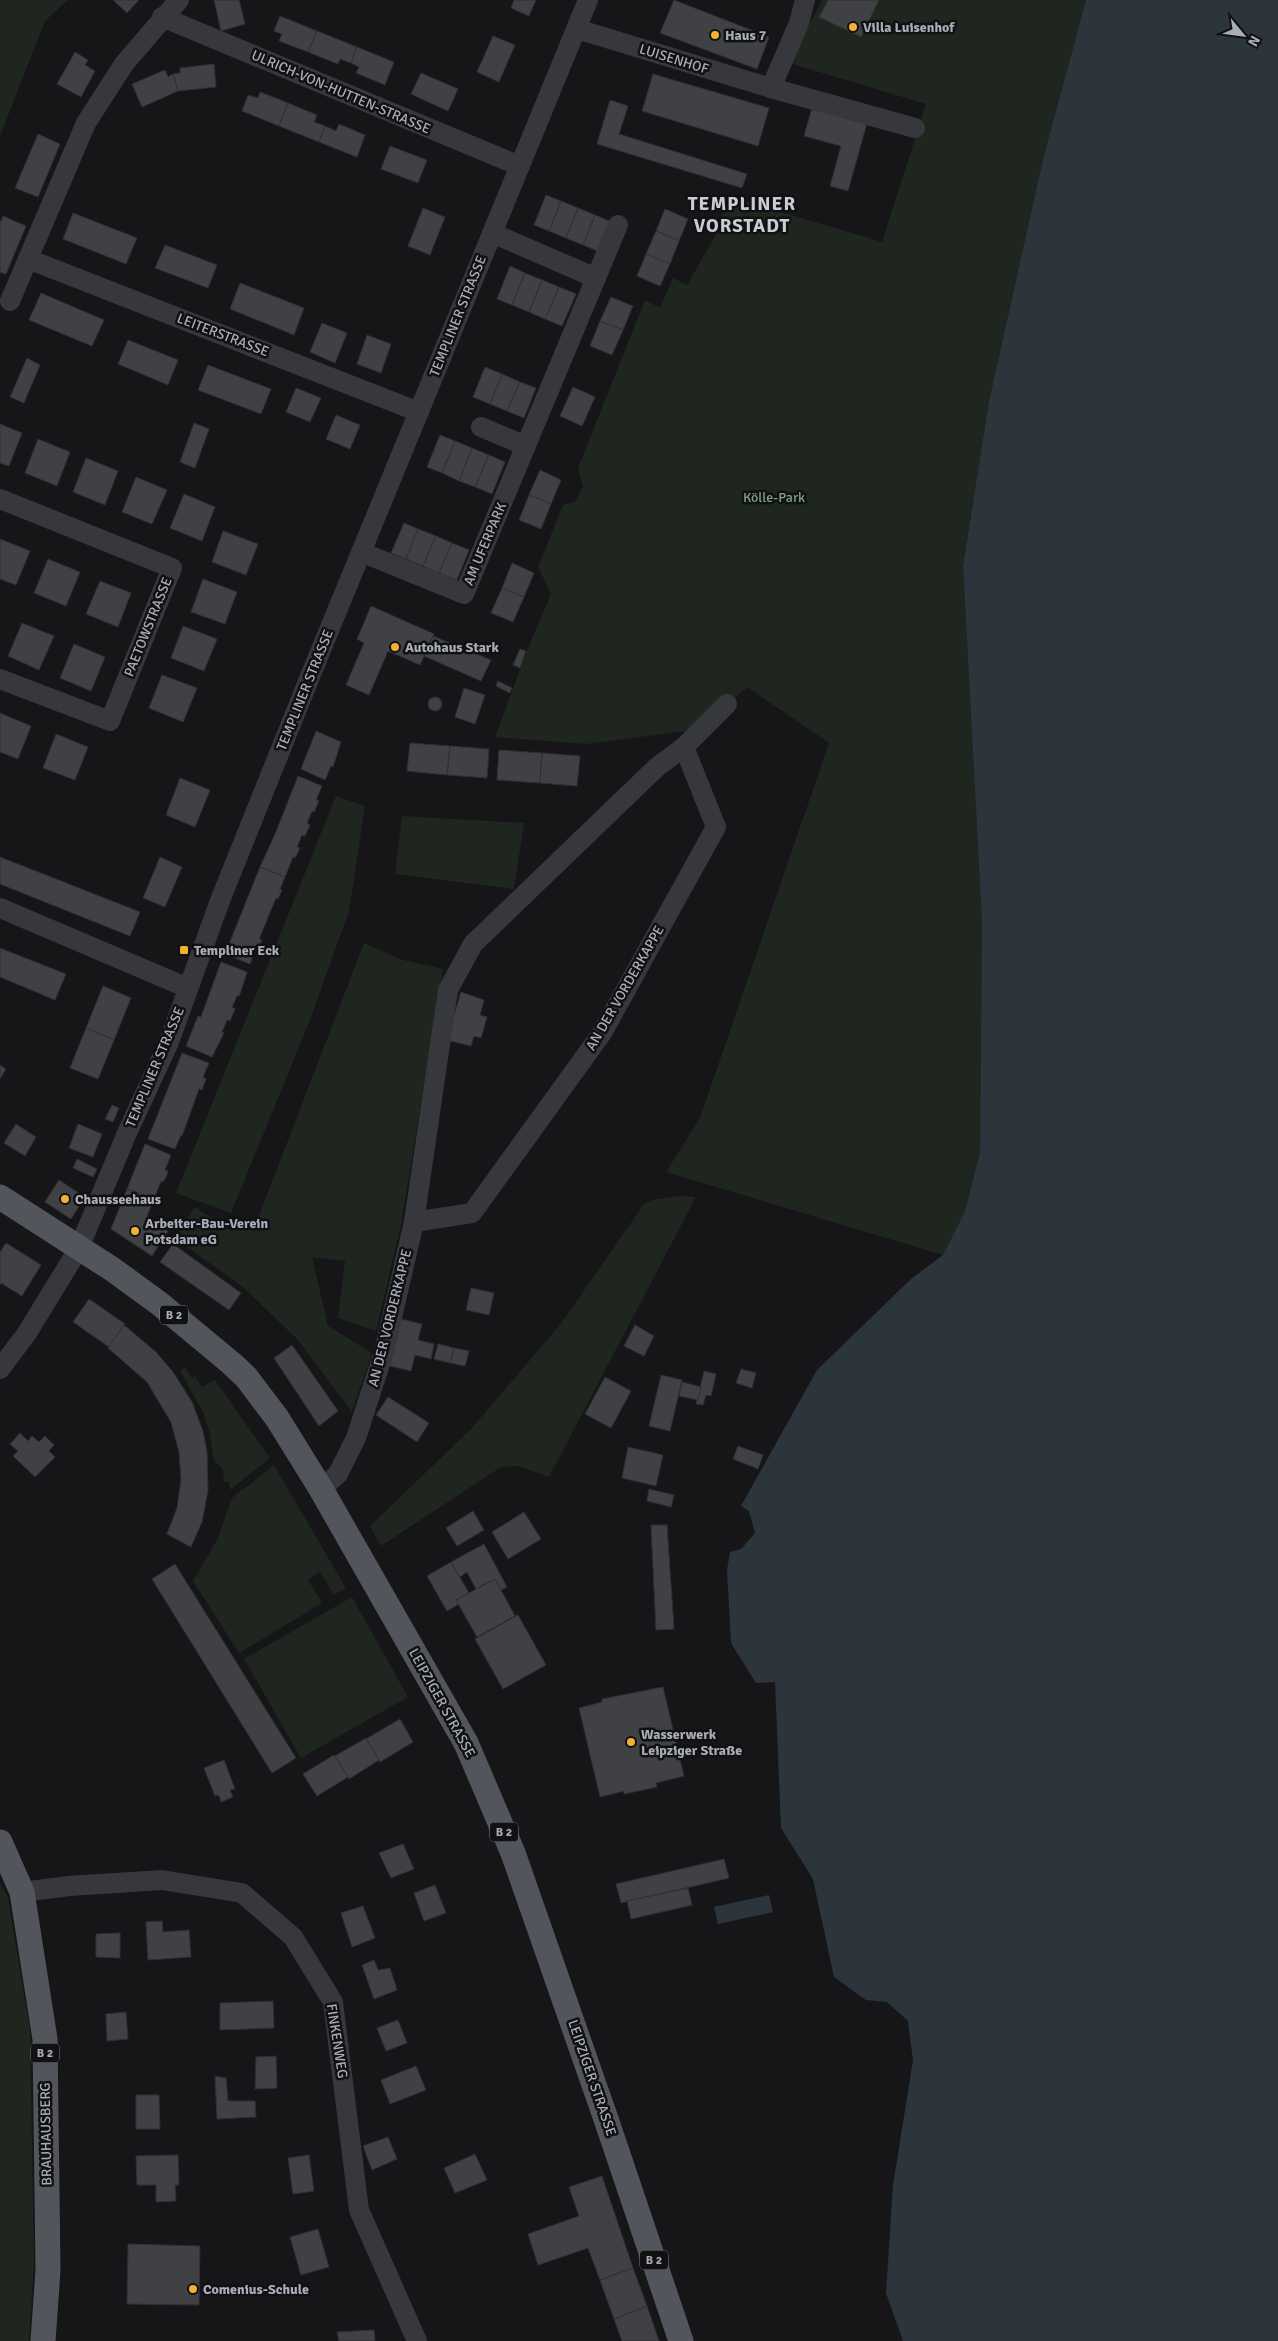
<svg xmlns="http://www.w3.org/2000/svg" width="1278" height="2341" viewBox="0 0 1278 2341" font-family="Signika,sans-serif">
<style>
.green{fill:#1e261f}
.water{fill:#2c353c}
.building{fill:#404145;stroke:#303034}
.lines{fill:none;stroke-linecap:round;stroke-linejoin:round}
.minor{stroke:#37383d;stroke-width:20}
.major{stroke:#53555c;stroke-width:25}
.poi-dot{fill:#f2b134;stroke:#111113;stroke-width:2}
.labels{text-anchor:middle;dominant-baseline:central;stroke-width:5;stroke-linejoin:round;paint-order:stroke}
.shield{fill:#111113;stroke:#7b7e86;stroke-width:1}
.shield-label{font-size:12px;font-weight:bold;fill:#a8adb8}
.poi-label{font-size:14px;font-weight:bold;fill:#a8adb8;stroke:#111113;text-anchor:start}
.street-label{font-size:14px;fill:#a8adb8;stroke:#111113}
.park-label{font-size:14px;fill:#7fa381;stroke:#111113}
.district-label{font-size:19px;font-weight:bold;letter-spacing:1px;fill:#c9ccd4;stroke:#111113}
</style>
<rect width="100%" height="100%" fill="#161618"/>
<g class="green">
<polygon points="0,0 68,0 45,21 0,136"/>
<polygon points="822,0 1086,0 1044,155 989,401 963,566 982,922 980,1152 965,1211 943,1255 666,1172 700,1118 829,743 747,687 702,729 586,744 495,737 528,648 551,594 538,567 563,505 575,502 583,487 578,468 645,300 660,308 673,278 687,285 715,236 728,196 882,242 926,104 789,63"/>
<polygon points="336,796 365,806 349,911 310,1020 231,1213 176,1193"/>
<polygon points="402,816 524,823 514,889 395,874"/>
<polygon points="364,943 403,960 443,969 401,1225 376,1331 338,1318 345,1261 312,1257 328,1326 372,1353 352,1412 298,1340 244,1288 175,1238 195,1207 232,1231 249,1223 255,1226"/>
<polygon points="679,1196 696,1197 549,1477 518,1466 501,1467 381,1546 370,1526 471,1429 560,1325 644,1204 652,1200"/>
<polygon points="185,1367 192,1378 195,1376 202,1387 215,1380 270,1458 230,1490 229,1482 224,1482 223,1469 214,1461 210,1434 203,1412 180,1371"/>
<polygon points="274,1465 346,1588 334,1595 320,1572 308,1580 322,1603 239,1653 193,1581 217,1540 232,1498"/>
<polygon points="352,1597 408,1697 301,1758 244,1659"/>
<polygon points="0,1883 8,1898 30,2030 34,2265 29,2341 0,2341"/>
</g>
<g class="water">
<polygon points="1086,0 1278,0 1278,2341 903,2341 886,2293 893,2185 913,2060 908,2021 887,2002 866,2000 834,1977 813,1879 781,1828 775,1682 756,1683 731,1643 727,1570 730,1552 741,1549 755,1533 749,1511 741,1506 817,1370 911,1279 943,1255 965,1211 980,1152 982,922 963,566 989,401 1044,155"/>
<polygon points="769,1895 773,1912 718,1924 714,1907"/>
</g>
<g class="building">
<polygon points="113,0 139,0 127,13"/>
<polygon points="214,0 239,0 245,24 221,31"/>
<polygon points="514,0 536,0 529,16 511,8"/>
<polygon points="674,0 769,37 757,69 660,33"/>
<polygon points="828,0 879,0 861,37 819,17"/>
<polygon points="280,16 317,31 308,52 279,41 282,34 274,31"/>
<polygon points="317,31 357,47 351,63 340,59 338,64 308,52"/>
<polygon points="493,36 515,45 499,82 477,72"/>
<polygon points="357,47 394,62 385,85 356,73 359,67 351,63"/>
<polygon points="75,52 88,60 85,65 95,71 81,97 57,84"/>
<polygon points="214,64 216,87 178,91 173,74 180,73 180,68"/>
<polygon points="165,70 168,77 173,74 178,91 142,107 132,84"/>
<polygon points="421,73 458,89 448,111 411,94"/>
<polygon points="653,74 769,108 758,146 642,111"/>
<polygon points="260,92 288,103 279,126 242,111 248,95 258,98"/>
<polygon points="610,100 628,106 619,134 747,174 742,188 597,144"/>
<polygon points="288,103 317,115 314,122 325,126 319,142 279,126"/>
<polygon points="812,108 867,123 848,191 830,186 841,146 804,136"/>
<polygon points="339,124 365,135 357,157 319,142 325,126 336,131"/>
<polygon points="38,134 60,144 38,197 15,188"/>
<polygon points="390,146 427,160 418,183 381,169"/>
<polygon points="546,195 561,201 549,231 534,225"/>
<polygon points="561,201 578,208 566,238 549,231"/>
<polygon points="423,208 445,217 430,255 408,246"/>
<polygon points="578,208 595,215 583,245 566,238"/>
<polygon points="665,209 688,219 679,241 656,231"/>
<polygon points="73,213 137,238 126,264 63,239"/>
<polygon points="595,215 612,222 600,252 583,245"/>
<polygon points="3,216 26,226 6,274 0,272 0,223"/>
<polygon points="656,231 679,241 670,264 646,254"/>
<polygon points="165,245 217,265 208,288 155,268"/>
<polygon points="646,254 670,264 660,286 637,276"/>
<polygon points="510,266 525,273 512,305 497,299"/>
<polygon points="525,273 542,280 529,312 512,305"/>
<polygon points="542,280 559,287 545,319 529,312"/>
<polygon points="240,283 304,308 294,335 230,309"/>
<polygon points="559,287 576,294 562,326 545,319"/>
<polygon points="41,293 104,320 92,346 29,320"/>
<polygon points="611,297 633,306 623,330 600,321"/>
<polygon points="600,321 623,330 612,355 590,346"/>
<polygon points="322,323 347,333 335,363 310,352"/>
<polygon points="367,335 391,344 381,373 357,364"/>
<polygon points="128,340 178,360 168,385 118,364"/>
<polygon points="27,358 40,365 24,403 10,397"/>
<polygon points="208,365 271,389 261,414 198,390"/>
<polygon points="485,367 502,374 490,404 473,397"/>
<polygon points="502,374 520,382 507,411 490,404"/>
<polygon points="520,382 536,388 524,418 507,411"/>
<polygon points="573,387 595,397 582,426 560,416"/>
<polygon points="296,388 321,398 310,422 286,412"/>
<polygon points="336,415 360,425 350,449 326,439"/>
<polygon points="194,423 209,429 195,468 180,462"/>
<polygon points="0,424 22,433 9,466 0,463"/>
<polygon points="440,435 455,441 442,473 427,467"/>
<polygon points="38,439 70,452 57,486 25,473"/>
<polygon points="455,441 472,448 459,481 442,473"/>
<polygon points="472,448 489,455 475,487 459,481"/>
<polygon points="489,455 505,462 492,494 475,487"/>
<polygon points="86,458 118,471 105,505 73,492"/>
<polygon points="540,470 561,480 551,504 529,495"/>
<polygon points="136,477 167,490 152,524 122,512"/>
<polygon points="184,494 215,507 202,541 170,528"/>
<polygon points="529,495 551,504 541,529 519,520"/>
<polygon points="404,523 418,529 406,559 391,553"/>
<polygon points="418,529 436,536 423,566 406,559"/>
<polygon points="223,531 258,544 246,575 212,562"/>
<polygon points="436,536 452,543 439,573 423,566"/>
<polygon points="0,539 30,551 16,585 0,579"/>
<polygon points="452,543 469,550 457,580 439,573"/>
<polygon points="48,559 80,572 66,606 34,593"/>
<polygon points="512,563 534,573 524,597 502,588"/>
<polygon points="203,579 237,592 225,624 191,612"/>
<polygon points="100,581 131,593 118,627 86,614"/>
<polygon points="502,588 524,597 513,622 491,613"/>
<polygon points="371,606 434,634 420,665 388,651 369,695 346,685 364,643 357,639"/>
<polygon points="22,623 54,636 39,670 8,656"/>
<polygon points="183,626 217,639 204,671 171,658"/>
<polygon points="433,636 491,660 481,681 424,656"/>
<polygon points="74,644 105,657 91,691 60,678"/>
<polygon points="520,649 526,651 520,668 513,665"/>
<polygon points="162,675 197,688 183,722 149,708"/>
<polygon points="498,681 512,688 510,693 496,686"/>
<polygon points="464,688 485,695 475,724 455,717"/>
<circle cx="435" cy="704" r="7"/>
<polygon points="0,713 31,726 18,759 0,752"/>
<polygon points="316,731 341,742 333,767 331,766 325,780 301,769"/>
<polygon points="56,734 88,747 75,780 43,768"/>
<polygon points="410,743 450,746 447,775 407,771"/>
<polygon points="450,746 489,749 487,778 447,775"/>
<polygon points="499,750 542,753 540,783 497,780"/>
<polygon points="542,753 580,756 577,786 540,783"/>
<polygon points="298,776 322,786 316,800 319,801 314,812 312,811 307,823 310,825 307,831 305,836 302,835 297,847 300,848 295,858 293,857 285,877 260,867 276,832"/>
<polygon points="180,778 210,790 195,827 166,815"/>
<polygon points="0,857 140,912 130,936 0,884"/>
<polygon points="160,857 182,867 165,907 143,898"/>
<polygon points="260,867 285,877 280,889 282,890 278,899 276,898 259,939 262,940 260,944 258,951 255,950 250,964 225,954"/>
<polygon points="0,948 66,974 55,1000 0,977"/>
<polygon points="221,962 247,972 241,991 239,996 237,996 232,1007 235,1009 230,1021 227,1020 222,1032 224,1033 212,1057 186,1046 198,1016 201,1017"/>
<polygon points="103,986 131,998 114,1040 86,1028"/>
<polygon points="461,992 484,1000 480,1015 487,1017 481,1038 474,1036 471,1046 447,1040"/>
<polygon points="86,1028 114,1040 98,1079 70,1068"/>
<polygon points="182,1053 209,1063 203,1077 206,1079 202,1090 199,1089 182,1136 181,1135 175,1149 148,1139"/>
<polygon points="0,1065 6,1069 0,1079"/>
<polygon points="112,1105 119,1108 113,1122 105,1119"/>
<polygon points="16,1124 36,1137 25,1156 4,1143"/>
<polygon points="78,1124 102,1134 93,1157 69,1148"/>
<polygon points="145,1144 171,1155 165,1170 168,1171 166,1177 163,1182 161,1181 154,1199 127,1189"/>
<polygon points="77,1159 97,1169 93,1177 73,1168"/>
<polygon points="59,1180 85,1197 71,1219 45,1202"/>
<polygon points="127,1189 154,1199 147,1216 168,1231 152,1256 111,1229"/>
<polygon points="6,1243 41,1265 22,1296 1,1283 0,1285 0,1252"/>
<polygon points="173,1244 241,1293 229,1310 160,1262"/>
<polygon points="471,1288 494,1293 489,1315 466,1310"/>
<polygon points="89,1299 125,1324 109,1347 73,1322"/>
<polygon points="400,1319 422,1324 418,1340 434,1344 431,1359 415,1355 411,1371 390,1366"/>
<polygon points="124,1325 156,1352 173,1372 192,1402 203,1431 207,1452 208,1490 202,1522 191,1547 167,1534 177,1508 181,1480 179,1452 171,1422 147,1382 108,1348"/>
<polygon points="635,1325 654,1336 644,1356 624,1346"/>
<polygon points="438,1344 454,1348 450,1363 434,1359"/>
<polygon points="292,1345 338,1411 319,1426 274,1358"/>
<polygon points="454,1348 469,1351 465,1366 450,1363"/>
<polygon points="741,1369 756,1373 752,1388 736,1383"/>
<polygon points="704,1371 716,1374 711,1396 706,1395 703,1405 696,1404"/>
<polygon points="661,1375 682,1380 670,1431 649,1426"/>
<polygon points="605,1377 631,1391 611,1428 585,1414"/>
<polygon points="682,1382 701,1387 698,1400 679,1396"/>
<polygon points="388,1397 429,1423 417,1442 376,1415"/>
<polygon points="20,1433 28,1441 32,1436 39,1442 45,1436 54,1445 49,1451 55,1457 35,1477 13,1456 18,1451 10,1444"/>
<polygon points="738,1446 763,1455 758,1469 733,1459"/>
<polygon points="628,1447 663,1455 656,1486 622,1478"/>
<polygon points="649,1489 674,1495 671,1507 647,1501"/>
<polygon points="473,1511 484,1530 457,1546 446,1528"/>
<polygon points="524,1512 541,1539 508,1559 492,1532"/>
<polygon points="651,1525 667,1525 674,1629 656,1630"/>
<polygon points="484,1544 507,1587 501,1590 495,1579 476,1589 467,1572 460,1577 451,1562"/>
<polygon points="451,1562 469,1593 456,1600 459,1604 447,1611 427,1576"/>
<polygon points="175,1564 296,1758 272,1773 152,1579"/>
<polygon points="495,1579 515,1616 477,1637 456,1600"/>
<polygon points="518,1615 546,1665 503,1689 475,1639"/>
<polygon points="663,1687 684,1776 656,1783 657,1787 624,1794 624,1791 600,1797 579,1708 602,1702 602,1699"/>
<polygon points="400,1719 413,1742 380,1762 366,1739"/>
<polygon points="366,1738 379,1760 349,1779 335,1756"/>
<polygon points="334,1755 348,1777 317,1796 303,1774"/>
<polygon points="224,1760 235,1789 230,1790 233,1797 221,1802 219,1795 215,1796 204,1768"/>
<polygon points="403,1844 414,1869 391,1878 379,1853"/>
<polygon points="724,1859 729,1878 621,1903 616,1884"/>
<polygon points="435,1885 446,1913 424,1921 414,1893"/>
<polygon points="688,1888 692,1905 631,1919 627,1901"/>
<polygon points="363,1906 375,1938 352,1947 341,1913"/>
<polygon points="162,1921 163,1932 189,1930 191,1957 148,1960 146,1922"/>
<polygon points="120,1933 120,1958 96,1957 96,1934"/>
<polygon points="374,1960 378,1970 390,1968 397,1990 374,1999 362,1965"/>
<polygon points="273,2001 274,2028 220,2030 220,2003"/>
<polygon points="126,2012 128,2039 107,2041 106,2014"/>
<polygon points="398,2020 407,2043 386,2051 377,2028"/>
<polygon points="276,2056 277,2088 255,2089 256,2057"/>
<polygon points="416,2066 426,2090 390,2104 381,2080"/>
<polygon points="215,2076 226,2078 228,2101 255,2101 256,2117 217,2119"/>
<polygon points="136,2095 159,2095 160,2129 136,2129"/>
<polygon points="388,2137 397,2159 372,2170 363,2146"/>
<polygon points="475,2154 487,2180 455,2193 444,2168"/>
<polygon points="178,2155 179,2185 175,2185 176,2201 156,2202 156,2185 137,2185 136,2156"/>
<polygon points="309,2155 314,2191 293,2194 288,2158"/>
<polygon points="602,2176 633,2268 600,2280 588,2248 538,2265 528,2234 579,2216 569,2187"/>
<polygon points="318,2229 329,2267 301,2275 290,2237"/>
<polygon points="128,2244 200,2246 199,2305 127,2304"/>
<polygon points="633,2268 647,2306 614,2319 600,2280"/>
<polygon points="647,2306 659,2341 622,2341 614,2319"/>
<polygon points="374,2330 375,2341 339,2341 337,2332"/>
</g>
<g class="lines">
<g class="minor">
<polyline points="162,17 520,166"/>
<polyline points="577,29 771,88 915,128"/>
<polyline points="771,88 799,23 805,0"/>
<polyline points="492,233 596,278"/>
<polyline points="28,259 419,412"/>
<polyline points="10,301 86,123 124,64 179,0"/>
<polyline points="481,427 526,446"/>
<polyline points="0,499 172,568 110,721 0,679"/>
<polyline points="361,552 464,594 618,225"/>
<polyline points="0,908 188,988"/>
<polyline points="414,1222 472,1213 602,1033 716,827 684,747"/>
<polyline points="0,1369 27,1333 79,1248 127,1133 169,1042 221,898 309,679 588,0"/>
<polyline points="321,1489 338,1474 356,1438 384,1352 414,1222 448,990 473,944 657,767 684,747 727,704"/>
<polyline points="22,1892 69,1886 162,1880 242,1893 293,1937 333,2002 359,2210 417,2341"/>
</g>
<g class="major">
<polyline points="0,1197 112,1269 160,1304 231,1363 246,1377 277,1418 321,1489 466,1743 513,1853 606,2119 681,2341"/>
<polyline points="0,1842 22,1892 45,2039 48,2270 43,2341"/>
</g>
</g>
<g class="poi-dot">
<circle cx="853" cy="27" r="5"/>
<circle cx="715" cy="35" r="5"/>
<circle cx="395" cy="647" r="5"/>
<rect x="179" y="945" width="10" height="10" rx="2.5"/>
<circle cx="65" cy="1199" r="5"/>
<circle cx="135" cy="1231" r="5"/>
<circle cx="631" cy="1742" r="5"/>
<circle cx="193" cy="2289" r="5"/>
</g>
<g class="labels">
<g class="shield">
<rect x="160" y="1305.5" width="28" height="19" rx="4"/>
<rect x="490" y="1822.5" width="28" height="19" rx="4"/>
<rect x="31" y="2043.5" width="28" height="19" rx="4"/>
<rect x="640" y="2250.5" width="28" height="19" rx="4"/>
</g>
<g class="shield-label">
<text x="174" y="1315">B 2</text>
<text x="504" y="1832">B 2</text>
<text x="45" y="2053">B 2</text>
<text x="654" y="2260">B 2</text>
</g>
<g class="poi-label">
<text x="863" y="27">Villa Luisenhof</text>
<text x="725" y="35">Haus 7</text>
<text x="405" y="647">Autohaus Stark</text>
<text x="194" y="950">Templiner Eck</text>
<text x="75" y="1199">Chausseehaus</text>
<text x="145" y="1223">Arbeiter-Bau-Verein<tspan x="145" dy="16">Potsdam eG</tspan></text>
<text x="641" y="1734">Wasserwerk<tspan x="641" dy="16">Leipziger Straße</tspan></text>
<text x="203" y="2289">Comenius-Schule</text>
</g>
<g class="street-label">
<text transform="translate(674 59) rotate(17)">LUISENHOF</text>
<text transform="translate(341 92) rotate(23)">ULRICH-VON-HUTTEN-STRASSE</text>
<text transform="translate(458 316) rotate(-68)">TEMPLINER STRASSE</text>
<text transform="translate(223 335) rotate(21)">LEITERSTRASSE</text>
<text transform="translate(485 544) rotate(-67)">AM UFERPARK</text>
<text transform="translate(148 627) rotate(-68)">PAETOWSTRASSE</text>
<text transform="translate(305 690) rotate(-68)">TEMPLINER STRASSE</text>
<text transform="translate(625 988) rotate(-60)">AN DER VORDERKAPPE</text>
<text transform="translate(155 1067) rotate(-67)">TEMPLINER STRASSE</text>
<text transform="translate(390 1318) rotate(-76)">AN DER VORDERKAPPE</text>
<text transform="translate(442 1703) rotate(61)">LEIPZIGER STRASSE</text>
<text transform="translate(337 2041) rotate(81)">FINKENWEG</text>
<text transform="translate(592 2078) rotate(71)">LEIPZIGER STRASSE</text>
<text transform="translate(46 2134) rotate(-91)">BRAUHAUSBERG</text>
</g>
<g class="park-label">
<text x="774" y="497">Kölle-Park</text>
</g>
<g class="district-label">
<text x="742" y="204">TEMPLINER<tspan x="742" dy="22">VORSTADT</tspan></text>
</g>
</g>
<g transform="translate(1243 35) rotate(119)" stroke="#111113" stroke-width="4" paint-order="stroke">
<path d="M0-4L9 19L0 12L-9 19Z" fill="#a8adb8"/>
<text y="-8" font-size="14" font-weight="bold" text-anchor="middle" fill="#a8adb8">N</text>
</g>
</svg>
